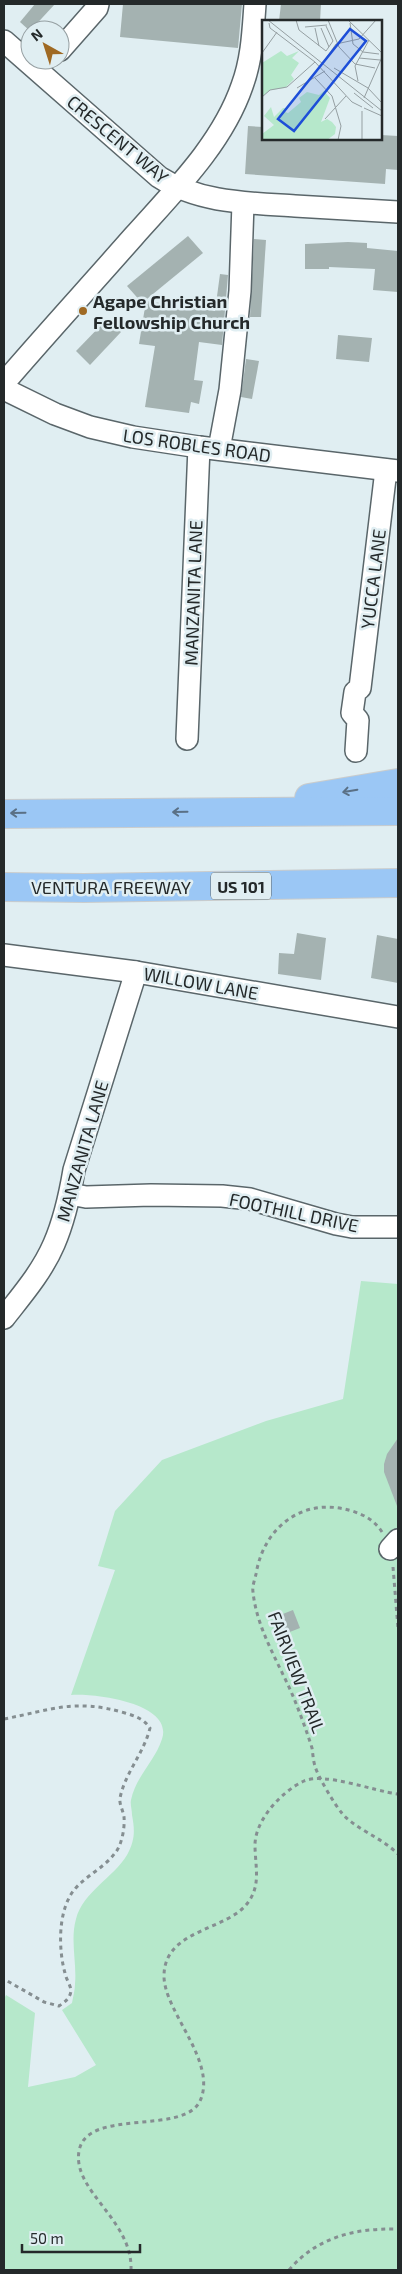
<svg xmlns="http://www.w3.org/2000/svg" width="402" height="2274" viewBox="0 0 402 2274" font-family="'Exo 2',sans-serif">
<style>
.green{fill:#b6e8cb}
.building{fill:#a4b2b1}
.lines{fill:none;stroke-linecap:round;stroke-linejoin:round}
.minor-casing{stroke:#5a666a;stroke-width:24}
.highway-casing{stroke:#cacccc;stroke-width:30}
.path{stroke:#858e91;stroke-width:3;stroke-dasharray:4 4;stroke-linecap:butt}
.minor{stroke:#fff;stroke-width:21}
.highway{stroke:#9bc7f5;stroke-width:28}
.oneway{stroke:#5a7085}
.poi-dot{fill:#9f6923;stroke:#e0eef2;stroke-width:2}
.labels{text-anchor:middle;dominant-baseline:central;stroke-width:5;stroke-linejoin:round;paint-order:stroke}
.shield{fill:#e0eef2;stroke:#5c6466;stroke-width:1}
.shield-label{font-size:16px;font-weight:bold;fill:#24292a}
.street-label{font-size:18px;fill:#24292a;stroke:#e0eef2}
.poi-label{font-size:18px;font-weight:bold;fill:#24292a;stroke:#e0eef2;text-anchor:start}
.inset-road{fill:none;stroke:#959fa2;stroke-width:1}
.view{fill:#1d4ed8;fill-opacity:0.15;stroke:#1d4ed8;stroke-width:2.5}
.inset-edge{fill:none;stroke:#24292a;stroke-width:2.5}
</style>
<rect width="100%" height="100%" fill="#e0eef2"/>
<path class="green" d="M361,1281L398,1284V2270H4V1999L6,1995L35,2013L28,2087L75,2077L96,2065L62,2010L72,2003C73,1997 75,1990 75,1984C77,1963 70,1940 76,1919C83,1892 113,1878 127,1855C135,1840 135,1831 132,1815C132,1810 130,1804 131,1800C136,1776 155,1761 162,1739C174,1703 94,1693 71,1695L115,1570L98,1566L115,1511L162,1460L266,1421L343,1399Z"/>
<g class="building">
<polygon points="35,4 55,4 30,31 20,22"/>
<polygon points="123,4 242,4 238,48 120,37"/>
<polygon points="281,4 321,4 320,21 279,21"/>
<polygon points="248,126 263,127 263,139 381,139 381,135 398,136 398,170 386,169 385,184 245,174"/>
<polygon points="188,236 203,253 142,303 127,286"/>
<polygon points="254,239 266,240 261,317 250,317"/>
<polygon points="348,242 367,243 367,248 398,251 398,292 373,290 375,269 329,267 329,269 305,269 305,244"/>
<polygon points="220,274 228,275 222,345 199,342 194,380 203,381 199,404 191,402 189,413 145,407 155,346 139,344 146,301 215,311"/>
<polygon points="107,319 121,332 90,365 76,351"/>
<polygon points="338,335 372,338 369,362 336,359"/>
<polygon points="246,359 259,361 252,399 241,397"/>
<polygon points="297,933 326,938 321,980 278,974 279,953 294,954"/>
<polygon points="377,935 398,939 398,983 371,978"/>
<polygon points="398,1438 398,1506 397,1506 384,1472 384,1464 387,1454"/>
<polygon points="293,1610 300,1628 282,1635 275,1617"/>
</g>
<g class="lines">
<defs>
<g id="minor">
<path d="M4,41L159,177C199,203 249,203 295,206C330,208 364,210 398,212"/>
<polyline points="60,50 97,8 98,4"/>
<path d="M4,383C47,333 91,285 134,236C174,191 222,144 242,86C252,59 253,32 255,4"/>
<polyline points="4,389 55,414 90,427 133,437 199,447 398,471"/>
<polyline points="219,449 230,390 240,291 243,203"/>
<polyline points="187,739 199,447"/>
<polyline points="356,751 358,720 352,713 355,692 360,688 386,470"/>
<polyline points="4,955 136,972 398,1017"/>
<polyline points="70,1194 86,1197 151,1195 222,1196 250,1199 336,1224 352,1227 398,1227"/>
<path d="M4,1318C22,1295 42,1272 54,1244C64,1221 70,1194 74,1170L136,972"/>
<polyline points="390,1549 398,1540"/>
</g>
<g id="highway">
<polyline points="309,798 398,783"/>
<polyline points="4,814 398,811"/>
<polyline points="4,887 84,888 398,883"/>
</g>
</defs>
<use href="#minor" class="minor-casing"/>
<use href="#highway" class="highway-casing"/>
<g class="path">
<path d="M382,1532C375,1521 365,1515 352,1511C304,1496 264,1526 256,1574C255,1579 252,1586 253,1592C257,1631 281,1666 295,1701C301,1716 307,1732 312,1748C313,1754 313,1760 315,1766C317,1775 335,1805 341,1812C353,1828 381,1837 398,1854"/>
<polyline points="393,1567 398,1628"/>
<path d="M4,1719C51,1710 75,1698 125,1713C135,1716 144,1719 150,1728C144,1753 125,1773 120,1798C119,1804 123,1810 124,1817C125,1827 122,1845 115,1853C103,1870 78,1879 69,1898C58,1919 59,1952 65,1973C66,1979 71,1986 71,1991C70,1998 65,2002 59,2006L44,2002L4,1979"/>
<path d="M131,2270C133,2220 72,2191 79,2151C87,2107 183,2136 200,2101C218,2062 164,2012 164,1976C164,1928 230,1931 249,1901C261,1884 255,1865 255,1845C255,1820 282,1791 304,1781C325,1772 373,1791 398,1794"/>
<path d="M289,2270C317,2237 355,2228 398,2229"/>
</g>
<use href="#minor" class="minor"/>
<use href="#highway" class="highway"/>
</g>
<defs><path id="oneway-shaft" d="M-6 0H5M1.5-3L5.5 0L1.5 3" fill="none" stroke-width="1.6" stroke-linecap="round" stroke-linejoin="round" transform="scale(1.25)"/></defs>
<g class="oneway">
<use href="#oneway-shaft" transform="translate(350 791) rotate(170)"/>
<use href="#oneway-shaft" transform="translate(180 812) rotate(179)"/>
<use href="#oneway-shaft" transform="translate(18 813) rotate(179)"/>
</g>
<circle class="poi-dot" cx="83" cy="311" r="5"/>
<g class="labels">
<rect class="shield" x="211" y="872.5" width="60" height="27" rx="4"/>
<g class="shield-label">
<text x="241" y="886">US 101</text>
</g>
<g class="street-label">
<text transform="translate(118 139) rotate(40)">CRESCENT WAY</text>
<text transform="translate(197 445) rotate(8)">LOS ROBLES ROAD</text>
<text transform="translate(373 579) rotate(-83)">YUCCA LANE</text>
<text transform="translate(193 593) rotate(-88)">MANZANITA LANE</text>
<text x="111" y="887">VENTURA FREEWAY</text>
<text transform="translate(201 983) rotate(10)">WILLOW LANE</text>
<text transform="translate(82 1151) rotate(-74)">MANZANITA LANE</text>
<text transform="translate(294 1212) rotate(12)">FOOTHILL DRIVE</text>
<text transform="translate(297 1672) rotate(69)">FAIRVIEW TRAIL</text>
</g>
<g class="poi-label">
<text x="93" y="301">Agape Christian<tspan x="93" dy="21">Fellowship Church</tspan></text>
</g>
</g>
<g transform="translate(262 20)">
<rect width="120" height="120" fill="#e0eef2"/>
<path d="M19,31L25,36L37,31L30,38L37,43L29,55L32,59L23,68L8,70L0,77V43ZM62,71L68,78L59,102L65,99L70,102L74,107L73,114L65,120H0V114L12,105L2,96L9,87L12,97L21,88H25L23,92L26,93L39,82L37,78L45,72L57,75Z" fill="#b6e8cb"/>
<path class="inset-road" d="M6,0L120,91M34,0L37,10L64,31M66,0L77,27L93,44L113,48M86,0L120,33M7,3L8,8L53,42L90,82L100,87M88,3L91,24L101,32L117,34M43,7L65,5M53,8L57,26M59,8L67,27M64,31L71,21L64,6M0,33L15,12M65,37L74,24L97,19L114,0M97,38L118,40M72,48L106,68L120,83M53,58L70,76L79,106L76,120M96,61L93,46L107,20M35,68L63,51M92,73L111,88M0,77L8,70L25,67L53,42M102,78L120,37M102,88L120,96M100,91V120M63,99L84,76"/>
<path class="view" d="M88,9L104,21L32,111L16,99Z"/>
<rect width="120" height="120" class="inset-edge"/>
</g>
<rect width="402" height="2274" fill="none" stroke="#24292a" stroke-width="10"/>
<g transform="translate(45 45) rotate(321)"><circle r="24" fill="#e0eef2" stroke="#959fa2"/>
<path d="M0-4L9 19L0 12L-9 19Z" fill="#9f6923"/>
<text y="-8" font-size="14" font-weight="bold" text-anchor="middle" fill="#24292a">N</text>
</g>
<path d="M22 2244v8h118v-8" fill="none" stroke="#24292a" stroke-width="2.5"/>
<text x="30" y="2244" font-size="15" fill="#24292a" stroke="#e0eef2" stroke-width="4" paint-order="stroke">50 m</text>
</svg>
